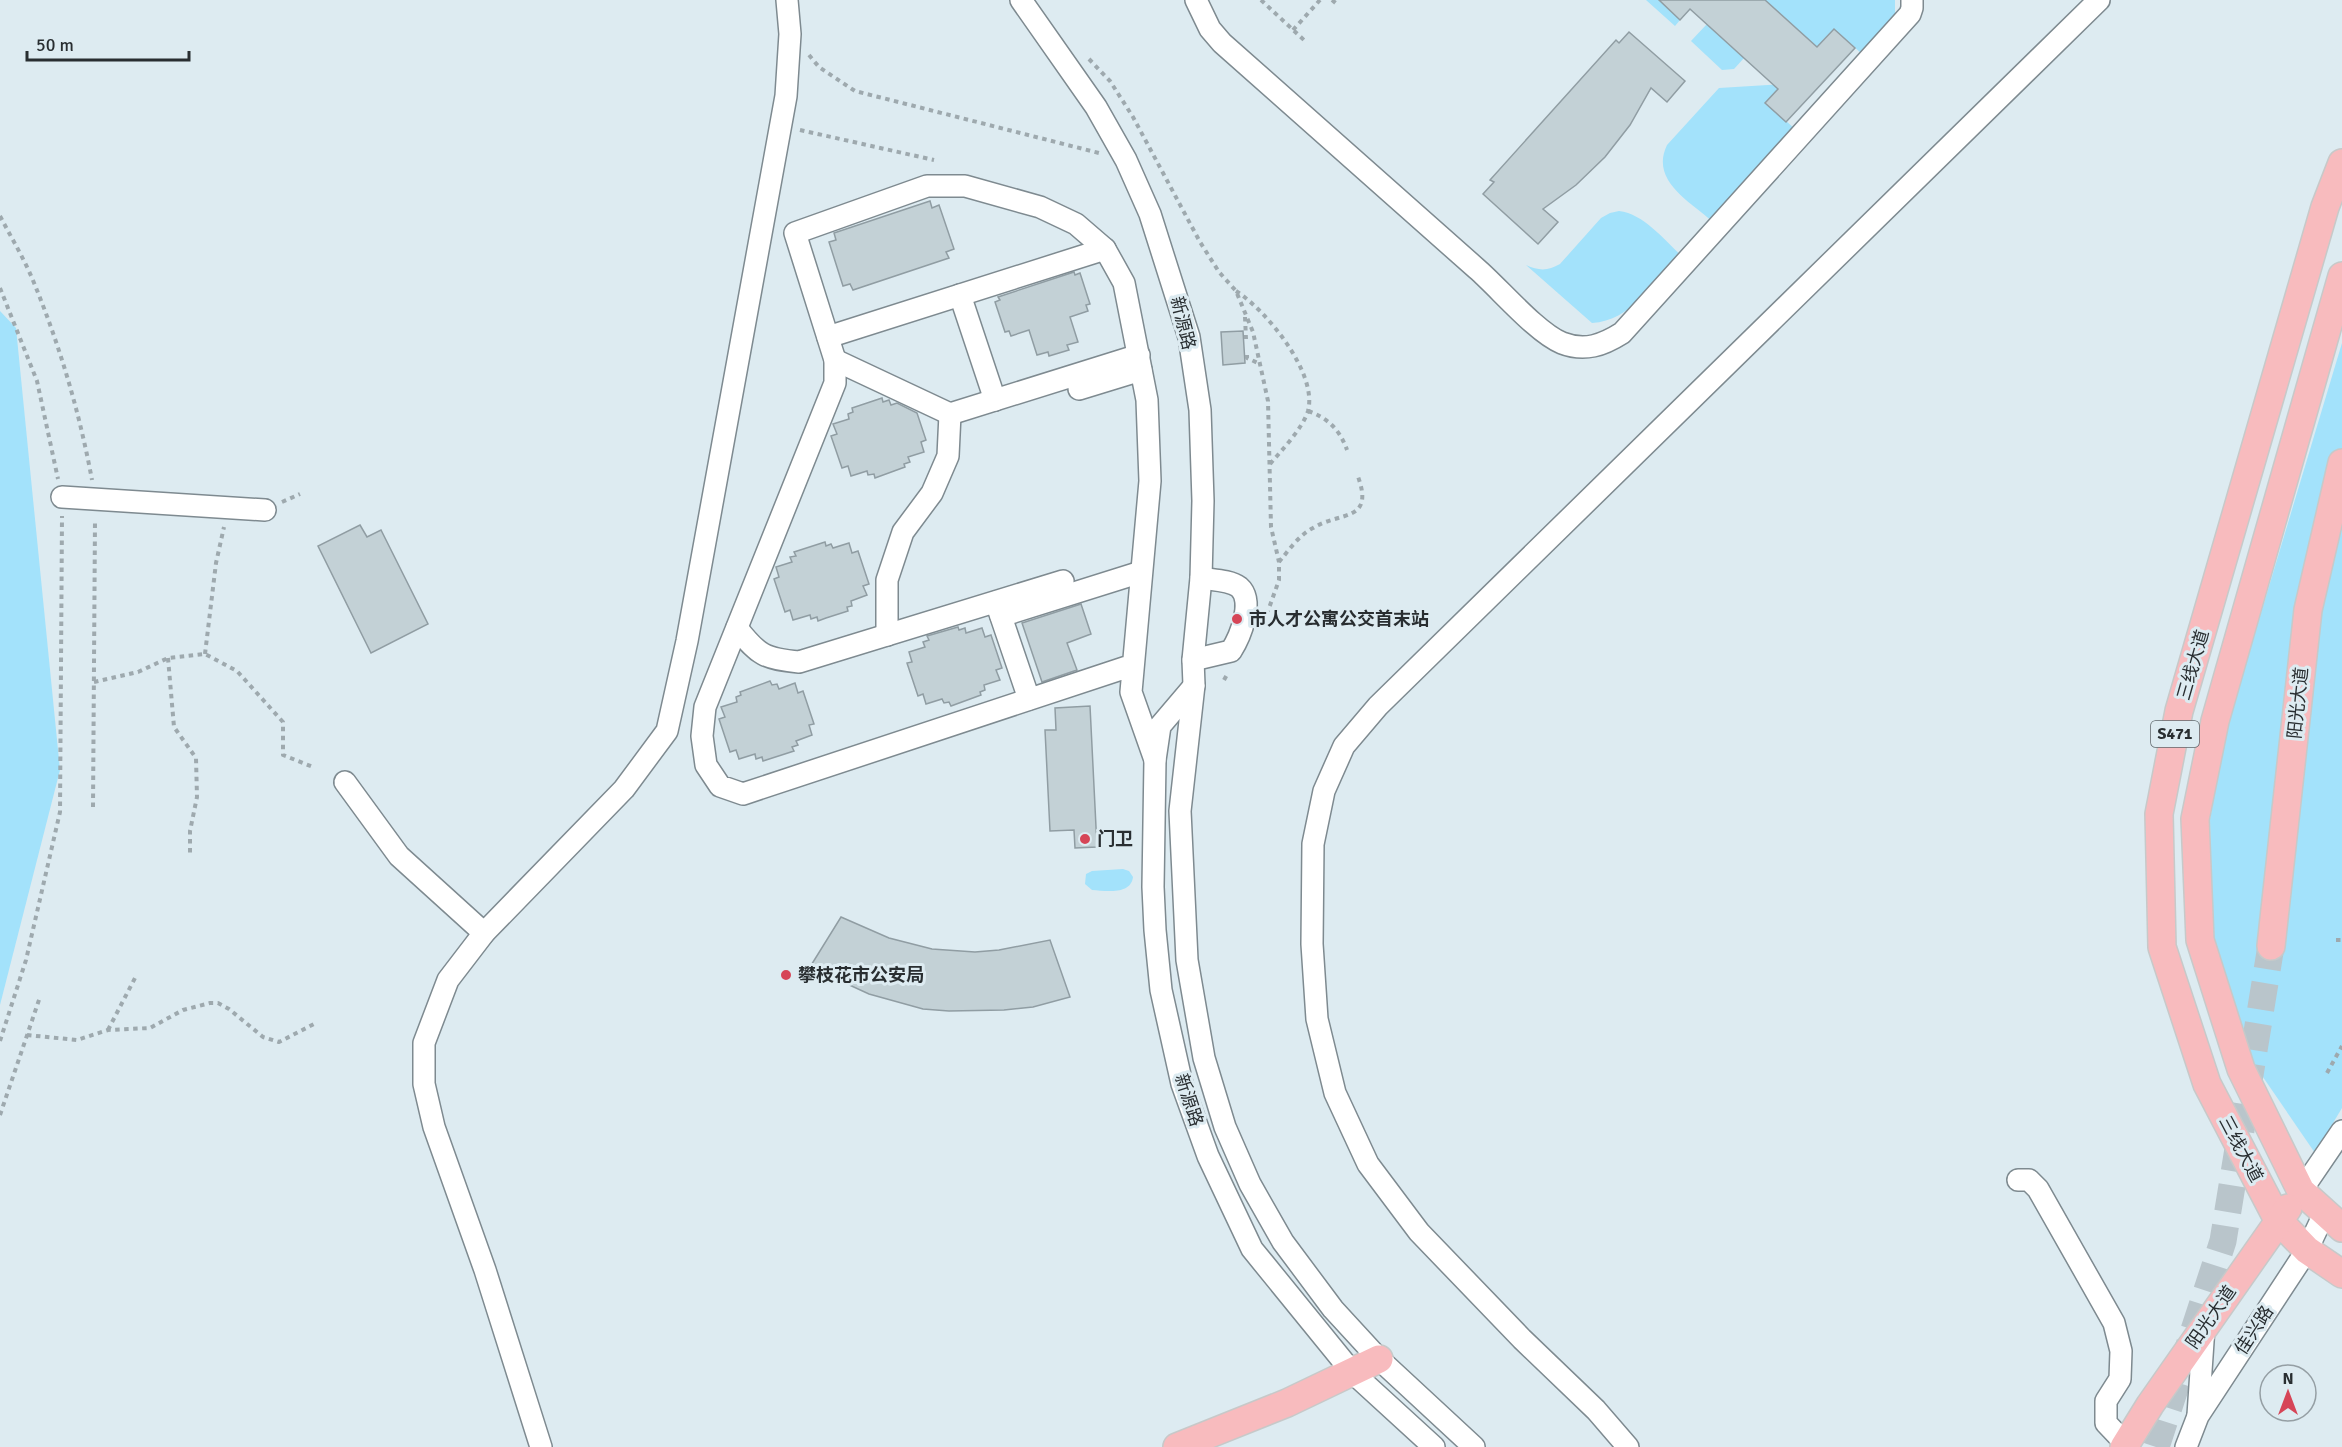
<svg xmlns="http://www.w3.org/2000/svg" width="2342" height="1447" viewBox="0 0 2342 1447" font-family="Signika,'Noto Sans SC',sans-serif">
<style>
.green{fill:#a3e2fb}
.building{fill:#c3d1d6;stroke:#909da3;stroke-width:1.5}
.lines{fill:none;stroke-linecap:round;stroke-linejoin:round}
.major-tunnel{stroke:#b9c5cb;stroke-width:27;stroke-dasharray:27 14;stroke-linecap:butt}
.minor-casing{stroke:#7e8a90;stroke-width:24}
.major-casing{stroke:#c7c9c9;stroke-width:30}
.path{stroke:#9ea9ae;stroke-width:4;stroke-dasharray:4.5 4.5;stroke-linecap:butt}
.minor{stroke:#fff;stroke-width:21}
.major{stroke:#f8bbbe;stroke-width:27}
.poi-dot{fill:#d64557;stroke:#ddebf1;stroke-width:2}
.labels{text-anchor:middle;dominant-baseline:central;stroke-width:6;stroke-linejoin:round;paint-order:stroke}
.shield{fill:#ddebf1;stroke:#5f676b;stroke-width:1.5}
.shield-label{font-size:16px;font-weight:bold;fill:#292e31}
.street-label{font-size:18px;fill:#292e31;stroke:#ddebf1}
.poi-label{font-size:18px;font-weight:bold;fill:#292e31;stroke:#ddebf1;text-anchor:start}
</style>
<rect width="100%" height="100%" fill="#ddebf1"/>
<g class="green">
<polygon points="1646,0 1663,0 1661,2 1680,20 1675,26"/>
<polygon points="1765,0 1895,0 1895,16 1862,54 1834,29 1817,47"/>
<polygon points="1707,24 1744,58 1734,69 1722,70 1691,41"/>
<path d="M1783,84L1766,103L1795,129L1712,221C1689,201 1650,180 1667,145L1719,88Z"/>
<path d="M1619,211C1644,214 1663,239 1681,255C1656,281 1631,321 1592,323L1526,265C1539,271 1548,271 1560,264L1601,218L1610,213Z"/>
<polygon points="0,311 16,328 60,770 0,1005"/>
<polygon points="2342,343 2342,1108 2315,1153 2252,1061 2212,938 2210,819 2228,723"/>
<path d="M1123,869L1129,871L1133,877C1131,895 1106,891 1092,890L1085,884L1086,874L1092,871Z"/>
</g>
<g class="building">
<polygon points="1659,0 1765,0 1817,47 1834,29 1855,48 1786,122 1765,103 1778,89 1690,9 1680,20"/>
<polygon points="1629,32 1685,81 1667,102 1651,88 1630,125 1605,157 1576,185 1543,209 1558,222 1538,244 1483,194 1494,182 1490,180 1616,40 1619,43"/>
<polygon points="930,201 932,208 939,205 954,249 946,252 949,258 853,290 850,284 843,286 829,242 836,240 834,233"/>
<polygon points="1074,272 1075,275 1080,273 1090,304 1086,305 1088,311 1070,317 1078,342 1067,345 1069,350 1049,356 1048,352 1037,355 1029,330 1011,336 1009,331 1005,332 995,302 1000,300 998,297"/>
<polygon points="1243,331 1245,363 1223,365 1221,332"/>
<polygon points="882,398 883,402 889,400 891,405 897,403 917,413 926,440 921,442 924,452 908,457 910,462 904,464 905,467 875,478 874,474 868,475 867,471 851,476 848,466 842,468 831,436 837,434 833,424 849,419 848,414 853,412 852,408"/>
<polygon points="360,525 367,537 381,530 428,624 371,653 318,546"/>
<polygon points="825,542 826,546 831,544 833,548 849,543 852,553 858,551 869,584 863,586 867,595 851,601 852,606 847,607 848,611 826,618 818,621 817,617 811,619 810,615 793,620 790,610 785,612 774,579 779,577 776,567 792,562 790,557 796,556 794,552"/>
<polygon points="1081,604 1091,634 1067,643 1077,670 1042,682 1022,623"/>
<polygon points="958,627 959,630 965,628 966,633 982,628 985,637 991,635 1002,668 996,670 1000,680 984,685 985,690 980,692 981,695 951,706 949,702 944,703 942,699 926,704 923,694 918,696 907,663 912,662 909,652 925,647 923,642 929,640 927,636"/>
<polygon points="770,681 772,685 777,684 779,689 795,683 798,693 803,691 814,724 809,725 812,735 796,741 798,745 792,747 794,751 763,761 762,757 756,759 755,754 739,759 736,750 730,752 719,719 725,717 721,707 737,702 736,697 741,695 740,692"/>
<polygon points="1090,706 1097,847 1075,848 1074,830 1050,831 1045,730 1056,730 1055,708"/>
<polygon points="841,917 889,938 932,949 975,952 999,950 1050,940 1070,997 1033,1007 1004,1010 949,1011 923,1009 869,994 810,967"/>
</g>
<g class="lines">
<polyline class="major-tunnel" points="2156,1447 2223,1241 2271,946"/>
<defs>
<g id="minor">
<polyline points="1021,0 1096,107 1126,160 1150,214 1189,337 1200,410 1203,501 1201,578 1193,660 1194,685 1180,811 1187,960 1204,1058 1225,1127 1250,1184 1283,1242 1333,1309 1379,1359 1474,1447"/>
<path d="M1196,0L1210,29L1222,43C1307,118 1392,193 1477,269C1499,288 1537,333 1562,343C1585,352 1603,345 1622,333L1910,14L1912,8V0"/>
<polyline points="960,295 995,400"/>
<polyline points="828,337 1105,249"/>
<polyline points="835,360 950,414 1139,355"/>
<polyline points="1079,389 1141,370"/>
<polyline points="62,497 265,510"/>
<polyline points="996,602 1029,699"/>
<polyline points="1001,616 1141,572"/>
<path d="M737,628C758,655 765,659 799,662L1063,581"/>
<polyline points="887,635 887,580 903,532 932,493 948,456 950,414"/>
<path d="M1193,660L1231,651C1240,637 1255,601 1239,587C1230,580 1212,580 1201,578"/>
<polyline points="1133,665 743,794 720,786 706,765 702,736 705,707 835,383 835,360 795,233 927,186 965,186 1040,207 1076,224 1105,249 1124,283 1147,400 1150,481 1131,692 1155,760"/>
<polyline points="1194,686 1160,726 1155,760 1153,887 1155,930 1161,990 1182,1084 1208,1156 1252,1249 1352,1372 1434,1447"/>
<polyline points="345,782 399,856 484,933"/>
<polyline points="2018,1180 2029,1180 2038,1189 2114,1323 2121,1351 2120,1379 2106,1401 2106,1423 2126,1444"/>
<polyline points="2301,1191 2342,1131"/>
<polyline points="2198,1415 2204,1327"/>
<polyline points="541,1447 485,1270 434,1127 424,1084 424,1043 448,980 484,933 624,789 667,731 687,641 786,96 790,34 787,0"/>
<polyline points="1628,1447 1596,1410 1522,1339 1419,1232 1368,1164 1335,1093 1317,1019 1312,944 1313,844 1324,791 1344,746 1378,706 2099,0"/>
<polyline points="2186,1447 2198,1416 2307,1250 2324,1214"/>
</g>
<g id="major">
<polyline points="2342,163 2325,207 2179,711 2159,814 2162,947 2207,1084 2278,1220 2307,1250 2342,1274"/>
<polyline points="2342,276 2215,721 2195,819 2200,940 2241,1069 2301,1191 2342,1228"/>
<polyline points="2271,946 2308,610 2342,463"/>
<polyline points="1177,1447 1287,1403 1379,1359"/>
<polyline points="2124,1447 2150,1405 2288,1208"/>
</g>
</defs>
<use href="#minor" class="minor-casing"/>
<use href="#major" class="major-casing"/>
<g class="path">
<polyline points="1261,0 1305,41"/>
<polyline points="1332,0 1338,5"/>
<polyline points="1293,30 1320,0"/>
<polyline points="809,55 819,67 855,91 1099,153"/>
<polyline points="1089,59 1110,81 1133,117 1200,242 1219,272 1236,291 1253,332 1268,401 1271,527 1279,562 1279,580 1268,611"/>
<polyline points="800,130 934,160"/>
<path d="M0,216C11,237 23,257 32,278C59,343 79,410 92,480"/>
<polyline points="0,288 37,381 58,479"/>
<path d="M1236,291C1266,310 1318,373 1308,411C1303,428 1281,451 1270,464"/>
<polyline points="1245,317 1246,339"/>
<polyline points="1247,355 1247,358 1260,364"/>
<path d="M1308,411C1328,418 1340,430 1347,450"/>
<polyline points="282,502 300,494"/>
<path d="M1279,562C1289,550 1299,535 1313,528C1340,511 1376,523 1357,474"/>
<polyline points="205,654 216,563 224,527"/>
<polyline points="168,658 174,727 196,758 197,797 190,831 190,853"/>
<polyline points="1224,680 1228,673"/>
<polyline points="94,682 138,672 168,658 205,654 237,671 283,722 283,755 313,767"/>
<polyline points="93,807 95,520"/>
<polyline points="2336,940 2342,940"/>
<polyline points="108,1030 136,976"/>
<polyline points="27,1035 77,1040 108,1030 150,1028 183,1010 210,1003 218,1003 229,1009 263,1037 279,1042 314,1024"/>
<polyline points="0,1041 26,960 60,812 62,516"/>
<polyline points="2327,1073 2342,1046"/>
<polyline points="0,1115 40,997"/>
</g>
<use href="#minor" class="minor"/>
<use href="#major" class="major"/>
</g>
<g class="poi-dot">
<circle cx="1237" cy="619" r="6"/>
<circle cx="1085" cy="839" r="6"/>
<circle cx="786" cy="975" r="6"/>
</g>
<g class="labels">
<rect class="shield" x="2151" y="721" width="48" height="26" rx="4.5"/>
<g class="shield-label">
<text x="2175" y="734">S471</text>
</g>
<g class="street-label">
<text transform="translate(1183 323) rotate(76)">新源路</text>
<text transform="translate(2193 665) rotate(-74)">三线大道</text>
<text transform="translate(2298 703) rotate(-84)">阳光大道</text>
<text transform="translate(1189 1100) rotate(72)">新源路</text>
<text transform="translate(2241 1149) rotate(62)">三线大道</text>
<text transform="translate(2211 1317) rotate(-55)">阳光大道</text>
<text transform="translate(2254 1330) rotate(-57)">佳兴路</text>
</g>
<g class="poi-label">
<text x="1249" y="619">市人才公寓公交首末站</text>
<text x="1097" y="839">门卫</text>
<text x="798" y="975">攀枝花市公安局</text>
</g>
</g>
<g transform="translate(2288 1393)"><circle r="28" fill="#ddebf1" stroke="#959fa4" stroke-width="1.5"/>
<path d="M0-4.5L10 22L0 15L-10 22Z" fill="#d64557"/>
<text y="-9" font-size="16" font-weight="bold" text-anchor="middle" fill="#292e31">N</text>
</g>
<path d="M27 51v9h162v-9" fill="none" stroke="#292e31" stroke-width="3"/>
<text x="36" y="51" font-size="18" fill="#292e31" stroke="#ddebf1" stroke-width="4.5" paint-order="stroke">50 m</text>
</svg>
